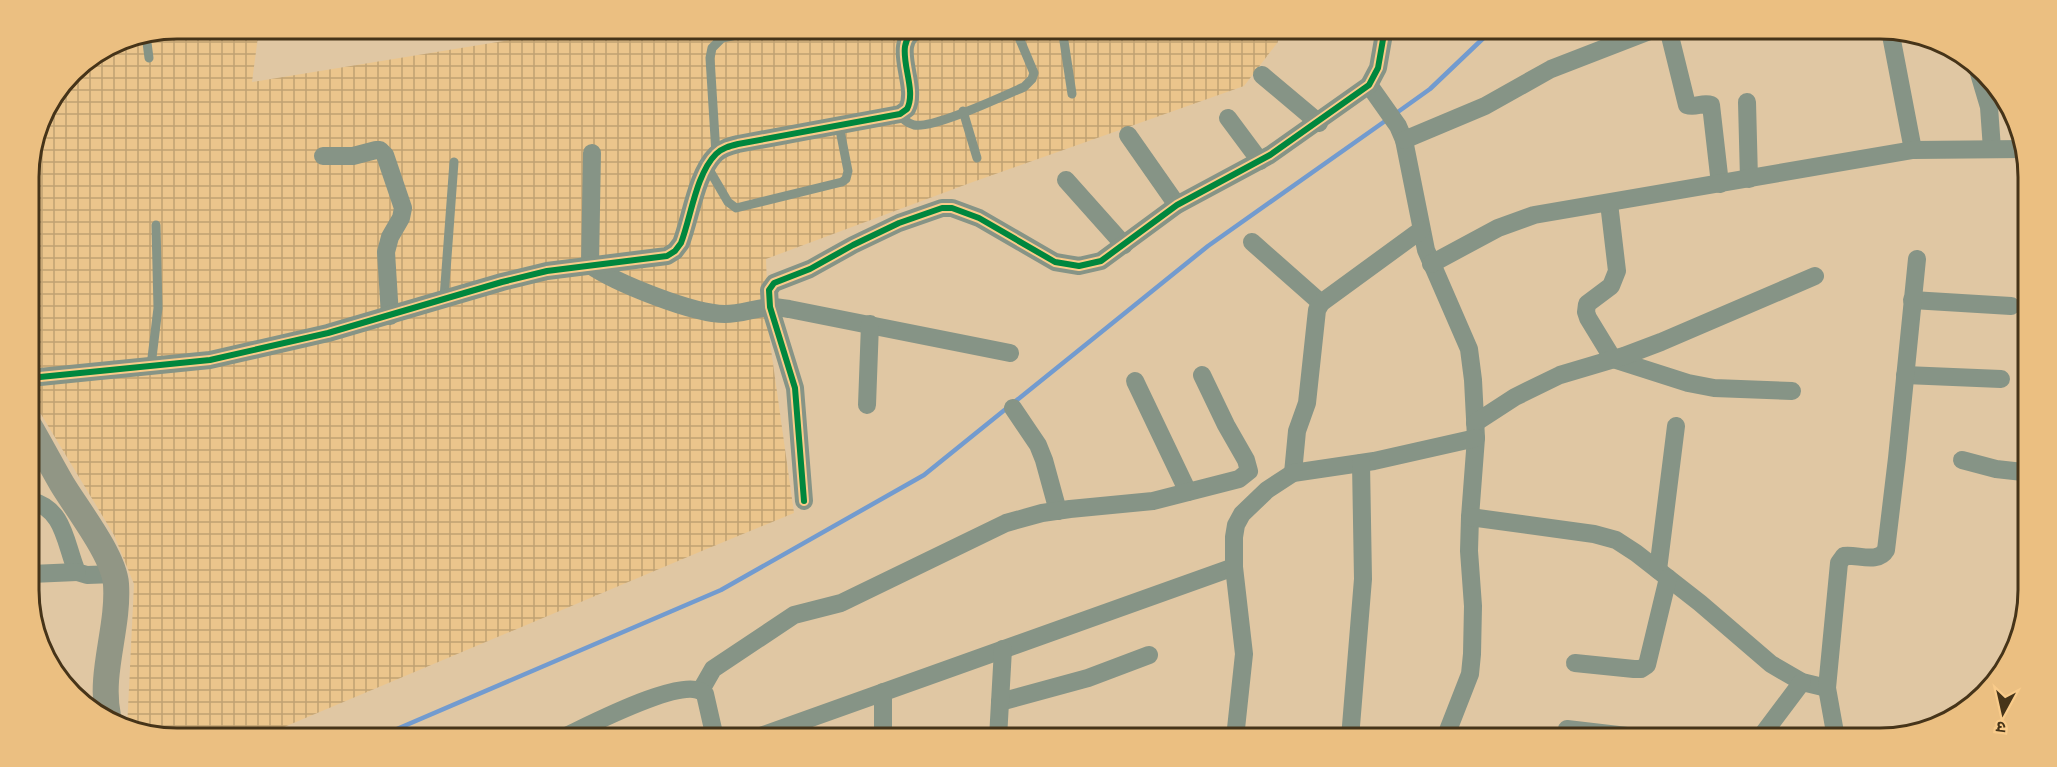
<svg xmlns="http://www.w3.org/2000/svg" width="2057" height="767" viewBox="0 0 2057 767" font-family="Jost,'Noto Sans Devanagari',sans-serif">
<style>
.industrial{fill:url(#industrial-grid)}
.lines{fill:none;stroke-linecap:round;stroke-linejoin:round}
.stream{stroke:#729bcf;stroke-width:4.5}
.lane{stroke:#869486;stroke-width:9}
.street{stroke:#869486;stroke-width:18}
.secondary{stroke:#919685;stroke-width:26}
.cycleway-casing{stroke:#f9cb8a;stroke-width:10}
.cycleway{stroke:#00873e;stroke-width:6}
.rim{fill:none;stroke:#463419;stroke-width:3}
</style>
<defs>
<pattern id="industrial-grid" width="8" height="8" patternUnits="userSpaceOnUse" patternTransform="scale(1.5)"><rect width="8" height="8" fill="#ebc58c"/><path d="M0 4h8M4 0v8" fill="none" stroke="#c0a172"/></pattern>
</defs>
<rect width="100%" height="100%" fill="#e0c7a3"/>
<polygon class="industrial" points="584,28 1274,28 1278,42 1244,86 970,183 766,259 769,335 794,513 697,553 258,738 177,738 129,731 127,729 134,584 114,535 30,396 29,167 44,111 79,66 120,40 177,29 259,29 252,82"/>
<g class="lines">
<g class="stream">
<polyline points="1477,28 1489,35"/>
<polyline points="1395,114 1430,89 1494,28"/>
<polyline points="376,738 721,590 924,475 1208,246 1388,119"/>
</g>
<g class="lane">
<polyline points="1062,28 1072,94"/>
<polyline points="146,35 149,58"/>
<polyline points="963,111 977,158"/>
<path d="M900,114C903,120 907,123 914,125C934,129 1003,96 1024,87L1032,79L1034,73L1015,28"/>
<polyline points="716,154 710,58 712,48 722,38 771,28"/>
<polyline points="707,166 728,202 736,208 842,182 846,179 848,171 839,125"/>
<polyline points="444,298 454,162"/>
<polyline points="151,366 158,308 156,225"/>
</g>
<g class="street">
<path d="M1668,28L1687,105C1695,108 1703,102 1711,105L1720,184"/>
<polyline points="1890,30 1913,150"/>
<polyline points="1978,70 1989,107 1992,149"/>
<polyline points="1262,75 1319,123"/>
<polyline points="1369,85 1398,126 1404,140 1426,250 1469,349 1473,380 1476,438 1470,517 1469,551 1473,606 1472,654 1470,674 1445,738"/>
<polyline points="1747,102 1749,179"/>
<polyline points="1228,118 1260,161"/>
<polyline points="1128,135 1177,205"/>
<polyline points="1404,140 1485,106 1551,69 1657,28"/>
<path d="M592,153L590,265C616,283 693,314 725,314C741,314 755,308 771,307C777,307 783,308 789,309L1010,353"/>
<polyline points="323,156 353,156 376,150 380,150 385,155 403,208 401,218 390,237 386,252 390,316"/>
<polyline points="1066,180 1124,245"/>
<polyline points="1609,203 1617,271 1611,286 1587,304 1586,312 1588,318 1613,359 1688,383 1714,388 1792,391"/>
<polyline points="1252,242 1321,303"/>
<polyline points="1431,264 1498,228 1534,215 1913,150 2024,149"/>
<polyline points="1912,300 2011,306"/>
<polyline points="1905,375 2001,379"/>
<path d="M30,378L210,360L328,333L502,282L547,271L667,256L675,251L681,243C691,217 696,174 716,154C722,148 730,146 738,144L900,114L907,109C920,84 886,41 921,28"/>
<polyline points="1135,381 1188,492"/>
<polyline points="867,405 870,324"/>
<polyline points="1013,408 1038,445 1044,460 1058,511"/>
<polyline points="1475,423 1515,397 1560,375 1624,356 1661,342 1815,276"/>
<polyline points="1962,460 1996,469 2023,472"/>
<polyline points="1293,473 1297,431 1307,403 1317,310 1321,303 1421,230"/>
<path d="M31,501C65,509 65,544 77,572L87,575L115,574"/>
<polyline points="804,501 795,388 770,307 769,290 774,283 810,269 853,245 899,223 942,208 952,208 979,218 1055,262 1079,266 1101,261 1177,205 1270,155 1369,85 1378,68 1385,28"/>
<polyline points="1470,517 1594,534 1616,540 1636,553 1700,603 1771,664 1802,682 1827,688"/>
<polyline points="1658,570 1676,426"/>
<polyline points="31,574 77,572"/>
<polyline points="1575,663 1634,669 1641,669 1647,665 1668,578"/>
<polyline points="701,690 713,669 794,615 841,603 1006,523 1042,513 1070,509 1153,501 1239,479 1249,471 1246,460 1226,425 1202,375"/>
<polyline points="1000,702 1088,678 1149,655"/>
<polyline points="1567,729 1644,738"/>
<path d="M562,738C586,727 685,674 705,694L715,738"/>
<polyline points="755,738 1234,567"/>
<polyline points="883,738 883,692"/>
<polyline points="998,738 1003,649"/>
<polyline points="1235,738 1244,654 1234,567 1234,537 1236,525 1242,514 1267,490 1293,473 1374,461 1476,438"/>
<polyline points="1350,738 1363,579 1361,463"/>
<polyline points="1760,738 1802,682"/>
<path d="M1836,738L1827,688L1839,563L1844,556C1857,554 1878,564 1886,550L1897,458L1917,259"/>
</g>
<path class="secondary" d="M30,427C41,446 51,465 62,484C77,509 114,556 116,584C119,628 99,673 108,716"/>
<defs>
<g id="cycleway">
<path d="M30,378L210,360L328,333L502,282L547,271L667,256L675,251L681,243C691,217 696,174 716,154C722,148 730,146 738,144L900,114L907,109C920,84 886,41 921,28"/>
<polyline points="804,501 795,388 770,307 769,290 774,283 810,269 853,245 899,223 942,208 952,208 979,218 1055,262 1079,266 1101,261 1177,205 1270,155 1369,85 1378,68 1385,28"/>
</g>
</defs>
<use href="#cycleway" class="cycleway-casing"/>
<use href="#cycleway" class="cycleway"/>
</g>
<path d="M0 0H2057V767H0ZM177 39H1880A138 138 0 0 1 2018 177V590A138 138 0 0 1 1880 728H177A138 138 0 0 1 39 590V177A138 138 0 0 1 177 39Z" fill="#ebbf81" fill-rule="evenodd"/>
<path class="rim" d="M177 39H1880A138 138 0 0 1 2018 177V590A138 138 0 0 1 1880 728H177A138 138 0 0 1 39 590V177A138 138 0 0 1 177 39Z"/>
<g transform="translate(2003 713) rotate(188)" stroke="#f9cb8a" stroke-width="4.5" paint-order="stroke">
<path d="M0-4.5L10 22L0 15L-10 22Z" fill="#463419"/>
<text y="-9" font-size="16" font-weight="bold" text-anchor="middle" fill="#463419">उ</text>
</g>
</svg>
